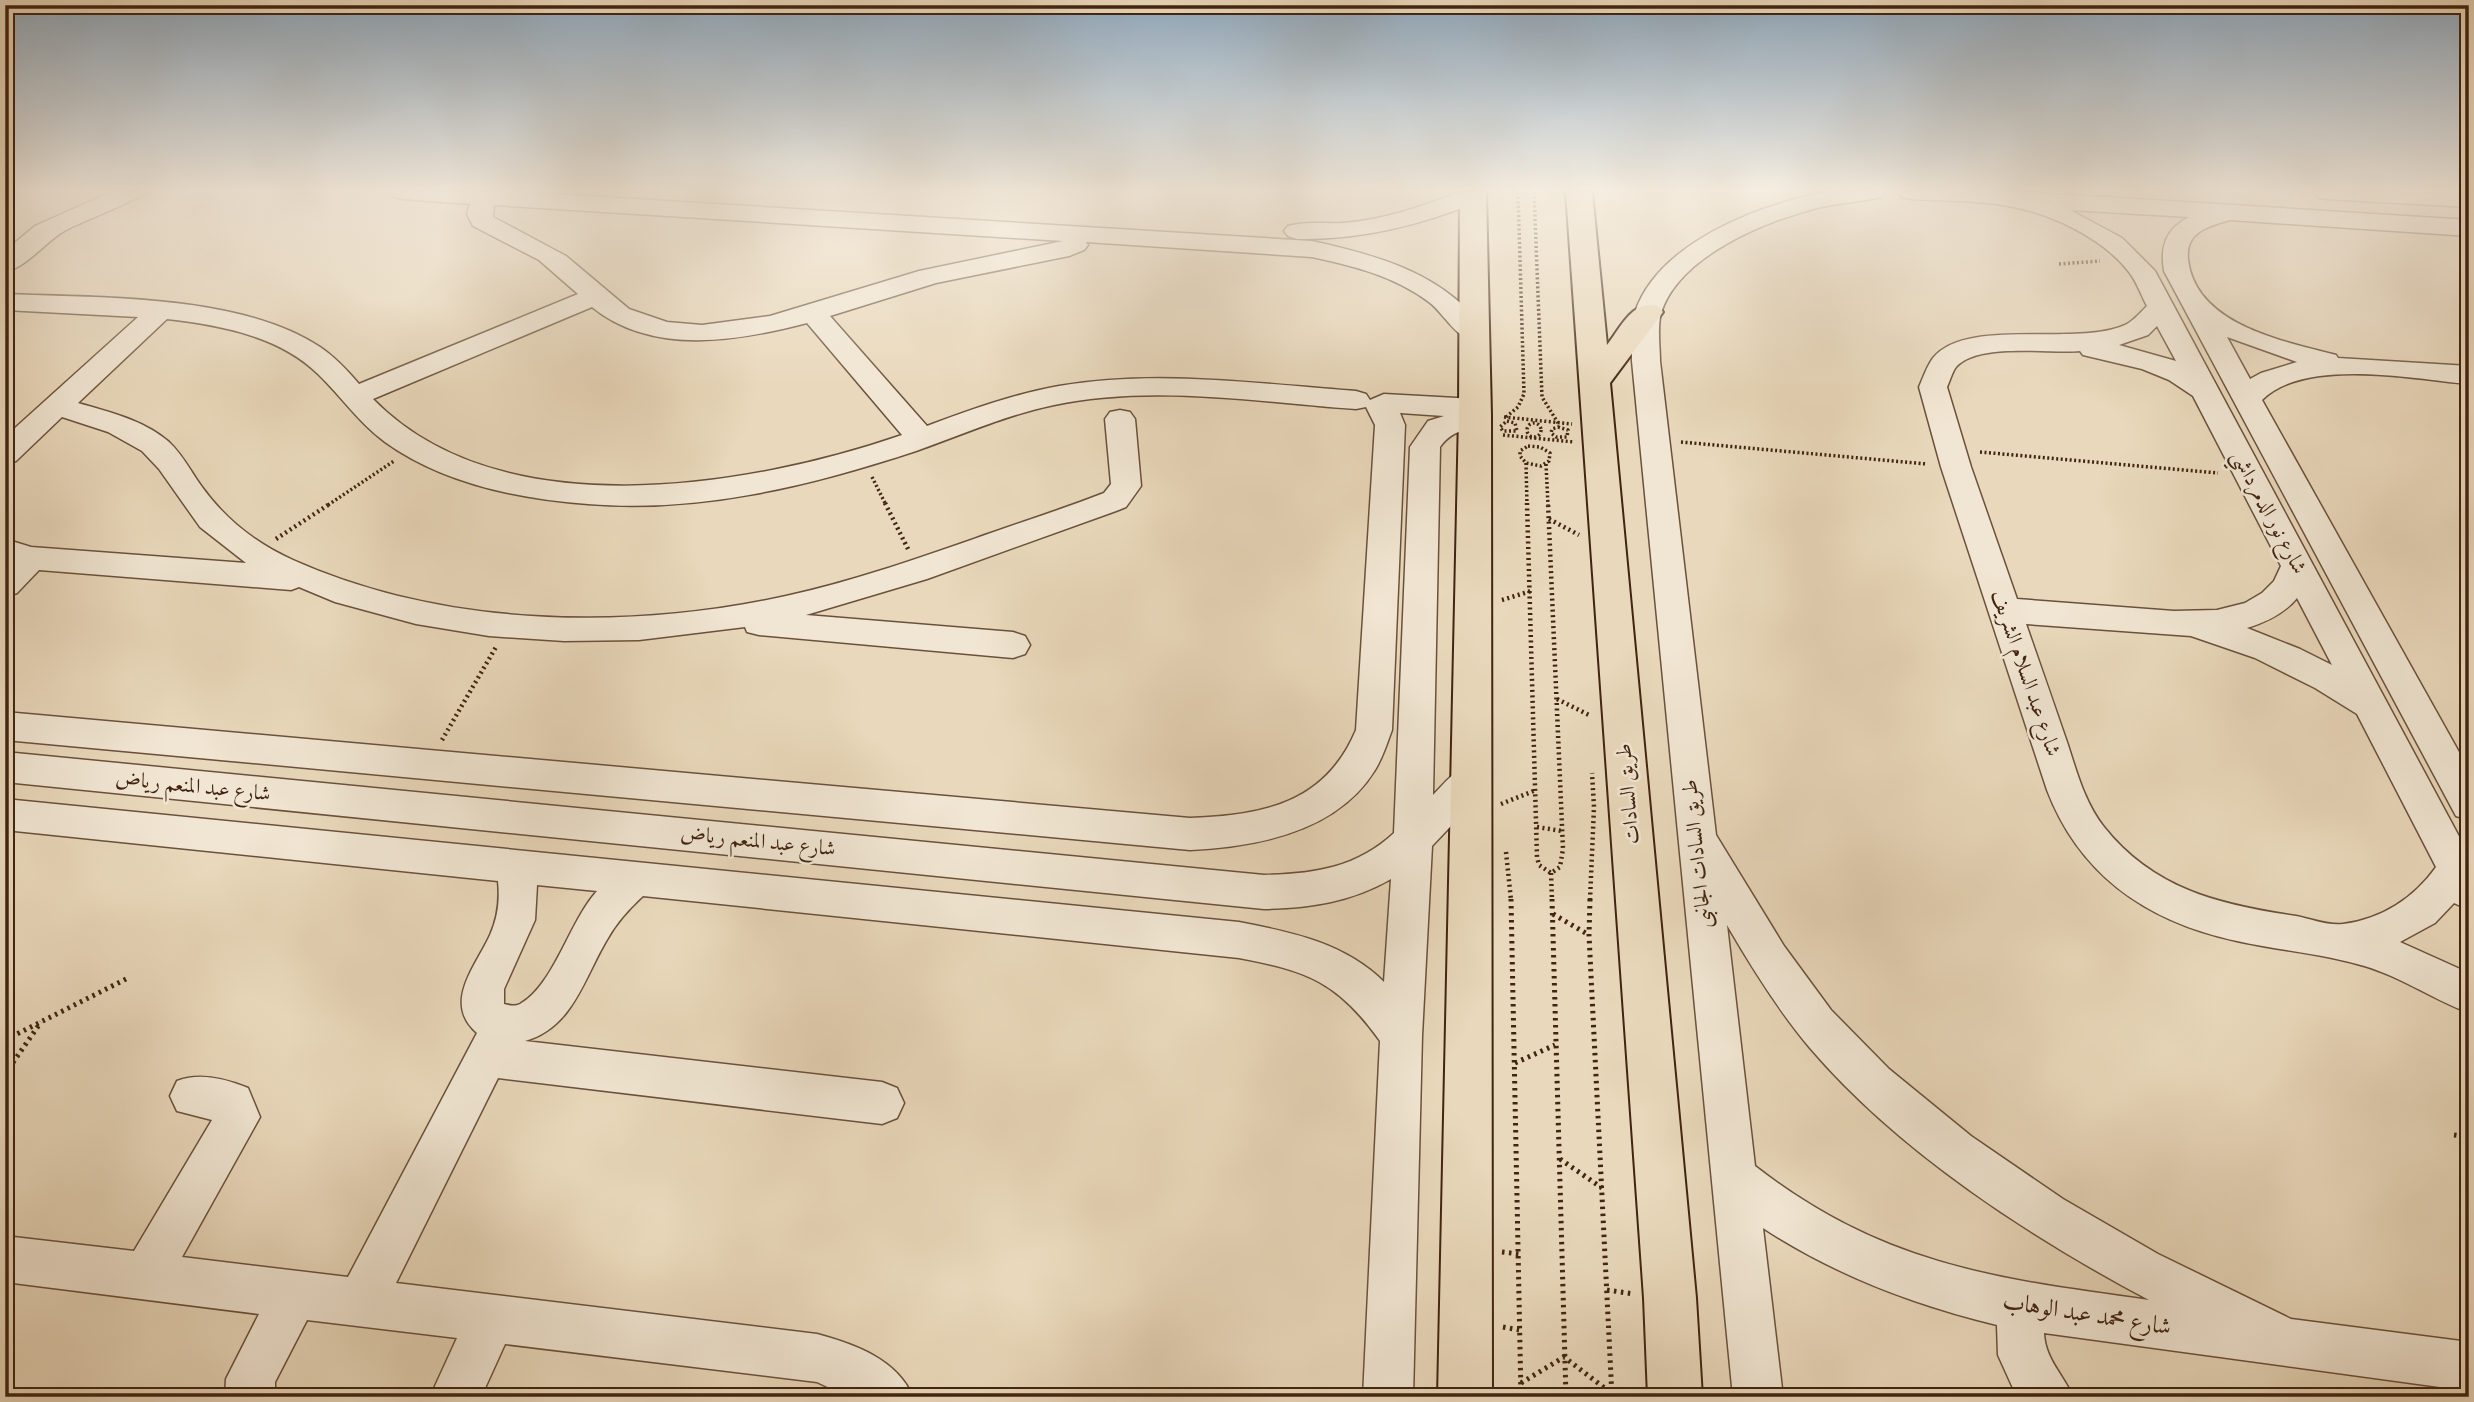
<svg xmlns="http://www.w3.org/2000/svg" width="2474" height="1402" viewBox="0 0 2474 1402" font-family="'IM FELL Double Pica',Amiri,serif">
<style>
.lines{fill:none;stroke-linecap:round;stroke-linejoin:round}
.minor-casing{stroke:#6b513c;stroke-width:3}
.major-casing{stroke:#412411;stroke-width:4}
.path-far2{stroke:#412411;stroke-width:3.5;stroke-dasharray:2 2.5;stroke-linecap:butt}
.path-far1{stroke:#412411;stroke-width:4.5;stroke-dasharray:2 3.5;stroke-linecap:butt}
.path{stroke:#412411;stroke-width:5;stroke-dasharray:2.5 4.5;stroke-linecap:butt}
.minor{fill:#f1e6d3;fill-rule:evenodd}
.major{fill:#e9d8bb;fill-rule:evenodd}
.labels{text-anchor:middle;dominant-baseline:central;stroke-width:5;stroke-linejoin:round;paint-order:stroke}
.street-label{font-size:21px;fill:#412411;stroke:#f1e6d3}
.near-street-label{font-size:24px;fill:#412411;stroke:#f1e6d3}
</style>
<rect width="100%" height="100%" fill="#e9d8bb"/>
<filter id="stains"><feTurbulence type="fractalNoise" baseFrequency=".00286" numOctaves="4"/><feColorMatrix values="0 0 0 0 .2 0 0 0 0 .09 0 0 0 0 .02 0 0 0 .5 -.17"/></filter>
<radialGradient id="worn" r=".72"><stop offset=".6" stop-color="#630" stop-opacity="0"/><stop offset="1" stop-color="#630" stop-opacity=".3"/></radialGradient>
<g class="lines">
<defs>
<g id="minor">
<path d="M111,192H147C143,197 80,223 68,229C46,240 29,266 5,272V251L35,226Z"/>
<path d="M391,192H521L1312,241C1380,256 1446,274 1488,334L1484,340C1459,346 1447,316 1429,302C1394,276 1354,266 1312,257L1086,242L1088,245L1084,250L1069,256L936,283L830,316L927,426C970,410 1014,394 1059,386C1157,369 1258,384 1356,391L1366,394L1370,400L1384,394L1475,399L1485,401L1489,408L1487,411L1489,415C1478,432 1455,425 1440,447L1433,795C1449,779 1460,761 1484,769L1489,780L1484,791L1432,846L1422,1036L1413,1397H1363L1380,1041C1338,982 1308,971 1239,958L643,896C630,908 617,922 608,938C584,977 574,1027 525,1041L882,1082L897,1088L904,1103L897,1118L882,1124L498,1078L396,1283L817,1334C854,1344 897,1359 913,1397H849L817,1382L505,1344L481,1397H430L457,1338L307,1320L275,1382V1397H225L226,1379L259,1314L5,1282V1236L134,1251L212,1120L177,1111L170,1096L177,1081C200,1072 226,1079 248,1088L260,1117L182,1257L348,1277L477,1033C442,1003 476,966 490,935C498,917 500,900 498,881L5,830V799L1239,922C1291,932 1345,943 1384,982L1391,879C1351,902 1310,908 1264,909L5,782V752L1264,875C1314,874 1356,868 1394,833L1410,447L1428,421L1444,416L1400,413L1405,425L1392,730C1387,743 1383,757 1375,770C1337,832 1257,847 1190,850L5,740V712L1190,818C1263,815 1325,804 1356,730L1375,425L1366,407L1356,409C1257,402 1152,384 1054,405C1006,415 962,435 916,451C810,486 700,513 588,504C518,499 442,483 385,442C359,423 341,396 318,374C279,336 220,325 167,319L78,403C109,412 144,420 169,442C183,455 191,472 202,487C225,519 257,544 293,560C443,627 626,631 786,596C855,581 922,557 988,534C1027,520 1066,508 1104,493L1111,484L1105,419L1110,412L1120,410L1130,412L1135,419L1141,486L1126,507L1116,511L927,579L806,615L1013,632L1025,636L1030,645L1025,654L1013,658L759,635L747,632L745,627L639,640L564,641L489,636L416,624L335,602L299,587L291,590L39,570L17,593L5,597V565L8,562H5V539L31,547L246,563L200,527L159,469L142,451L108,432L62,417L16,461L5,464V437L138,317L5,310V294C98,298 241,294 320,347C335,357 347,370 359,384L578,294L539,260L473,226L467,214L470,204L403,199L394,197ZM494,205L1063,241L919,271L770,316L702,325L667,322L629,309L566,256L493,217ZM592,307C652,356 738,341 807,323L902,435C748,488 500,529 373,399ZM537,885L597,891C569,922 554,985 520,1004C514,1007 509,1005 504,1004V989L535,920Z"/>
<path d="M1459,192H1483L1485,195L1482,200C1422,225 1362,240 1297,239L1288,236L1284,231L1288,226C1306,221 1325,224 1343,223C1383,220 1421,207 1459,192Z"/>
<path d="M1824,192H1884L1881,197C1860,202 1838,203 1817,208C1764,222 1679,256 1661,313C1657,328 1660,346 1660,361L1716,835L1784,946L1831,1010L1889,1069L1971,1136L2063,1199L2158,1254L2291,1319L2469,1342V1391L2044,1333C2045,1359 2063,1374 2073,1397H2017L1998,1355L1997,1325C1914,1305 1835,1275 1763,1228L1783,1397H1733L1632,361C1632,346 1629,327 1635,312C1659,242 1758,206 1824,192ZM1727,925C1752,968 1778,1010 1810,1048C1898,1151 2030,1237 2149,1300C1996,1279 1882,1265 1755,1166Z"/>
<path d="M1899,192H2026L2469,220V236L2230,220C2209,226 2185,232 2188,259C2195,325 2283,341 2336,355L2338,358L2469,366V384C2413,379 2305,357 2262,400L2469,770V820L2456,816L2164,271C2160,246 2166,229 2189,217L2070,210L2122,238L2155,271L2469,855V910L2454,903L2435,923L2400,942L2469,973V1013C2430,998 2397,974 2357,964C2318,953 2277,950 2237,941C2148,922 2080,876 2047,790L1941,467L1919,387C1923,378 1927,366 1933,358C1967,316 2078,348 2127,324C2134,320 2141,312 2147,306C2141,295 2137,282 2129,272C2103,238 2050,213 2008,206C1977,200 1943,201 1911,199L1902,197ZM2157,326L2176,361L2119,345L2148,335ZM2227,337L2297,362L2261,373L2250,379ZM2080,351L2083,355L2142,369L2169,380L2193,396L2281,566L2274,581L2262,593L2245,603L2217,610L2174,611L2017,599L1971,467L1947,387C1950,381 1952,372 1956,367C1978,342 2049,354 2080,351ZM2297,598L2332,665L2300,649L2247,628C2266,622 2284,614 2297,598ZM2026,624L2191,636L2255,658L2315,688L2357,714L2436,867C2414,898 2382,919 2343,924C2329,926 2311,919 2296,916C2221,905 2154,890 2104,827C2085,803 2077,773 2068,745C2054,704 2040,664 2026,624Z"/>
<polygon points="2314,192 2469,193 2469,207 2326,199 2317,197"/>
</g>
<g id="major">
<polygon points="1460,192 1486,192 1491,415 1492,1397 1438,1397 1459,415"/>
<path d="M1566,192H1592L1607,345C1621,327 1633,299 1658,306L1663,312L1610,383L1696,1298L1702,1397H1648L1644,1298Z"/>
</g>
</defs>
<use href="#minor" class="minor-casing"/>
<use href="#major" class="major-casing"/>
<g class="path-far2">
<polyline points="1534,192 1542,397 1558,423"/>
<polyline points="2059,264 2100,261"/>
<polyline points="1504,417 1572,424"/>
<polyline points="1506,417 1518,407 1524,394 1518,192"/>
<polygon points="1507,421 1515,423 1517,431 1503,431 1500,427"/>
<circle cx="1534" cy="430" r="7"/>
<polygon points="1558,427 1568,430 1567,437 1556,437 1551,433 1552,429"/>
<polyline points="1503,435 1574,442"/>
<polyline points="1681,442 1927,464"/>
<polygon points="1528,446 1540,447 1550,453 1549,461 1541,466 1526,463 1520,456 1520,451"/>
<polyline points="1980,452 2218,473"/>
<polyline points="1526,463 1527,505"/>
<polyline points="1546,464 1548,505"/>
<polyline points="872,477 886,505"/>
<polyline points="328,505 394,461"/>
</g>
<g class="path-far1">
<polyline points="885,503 909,551"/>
<polyline points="1527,503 1537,857 1539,865 1551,873 1560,867 1563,849 1548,503"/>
<polyline points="1549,519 1579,535"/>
<polyline points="276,539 331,503"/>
<polyline points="1502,600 1531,591"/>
<polyline points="1557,699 1589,715"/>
<polyline points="442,740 496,647"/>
<polyline points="1501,804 1536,790"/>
<polyline points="1537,827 1562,831"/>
<polyline points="1506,852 1511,900"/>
<polyline points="1551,873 1552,900"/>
<polyline points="1590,900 1594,807 1592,773"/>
</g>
<g class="path">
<polyline points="1511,899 1521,1397"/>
<polyline points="1552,899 1566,1397"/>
<polyline points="1590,899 1589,935 1612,1397"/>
<polyline points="1553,914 1589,935"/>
<polyline points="5,1040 130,977"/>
<polyline points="1515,1063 1555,1045"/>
<polyline points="5,1074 41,1022"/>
<polyline points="2454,1135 2469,1137"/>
<polyline points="1560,1159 1602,1188"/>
<polyline points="1502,1252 1519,1254"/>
<polyline points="1607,1290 1634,1294"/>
<polyline points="1503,1327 1519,1330"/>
<polyline points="1521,1383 1564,1357 1611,1393"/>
</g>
<use href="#minor" class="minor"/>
<use href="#major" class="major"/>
</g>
<linearGradient id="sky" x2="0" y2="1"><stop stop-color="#91aabf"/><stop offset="0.49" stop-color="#f5ede0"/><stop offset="1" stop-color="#f5ede0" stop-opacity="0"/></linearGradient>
<rect width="2474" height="388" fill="url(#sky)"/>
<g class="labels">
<g class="street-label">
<text transform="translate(2269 512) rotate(62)">شارع نور الدمرداشي</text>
<text transform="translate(2026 673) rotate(71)">شارع عبد السلام الشريف</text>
<text transform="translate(193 786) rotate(6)">شارع عبد المنعم رياض</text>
<text transform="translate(1628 794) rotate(-95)">طريق السادات</text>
<text transform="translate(758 841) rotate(6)">شارع عبد المنعم رياض</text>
<text transform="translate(1697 854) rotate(-96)">طريق السادات الجانبى</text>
</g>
<g class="near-street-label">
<text transform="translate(2087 1314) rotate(9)">شارع محمد عبد الوهاب</text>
</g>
</g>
<rect width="2474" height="1402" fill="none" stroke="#e9d8bb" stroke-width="28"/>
<rect x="7" y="7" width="2460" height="1388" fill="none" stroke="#412411" stroke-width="3.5"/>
<rect x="14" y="14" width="2446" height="1374" fill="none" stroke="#412411" stroke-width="2"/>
<rect width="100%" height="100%" filter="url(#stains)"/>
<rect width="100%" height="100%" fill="url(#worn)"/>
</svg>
